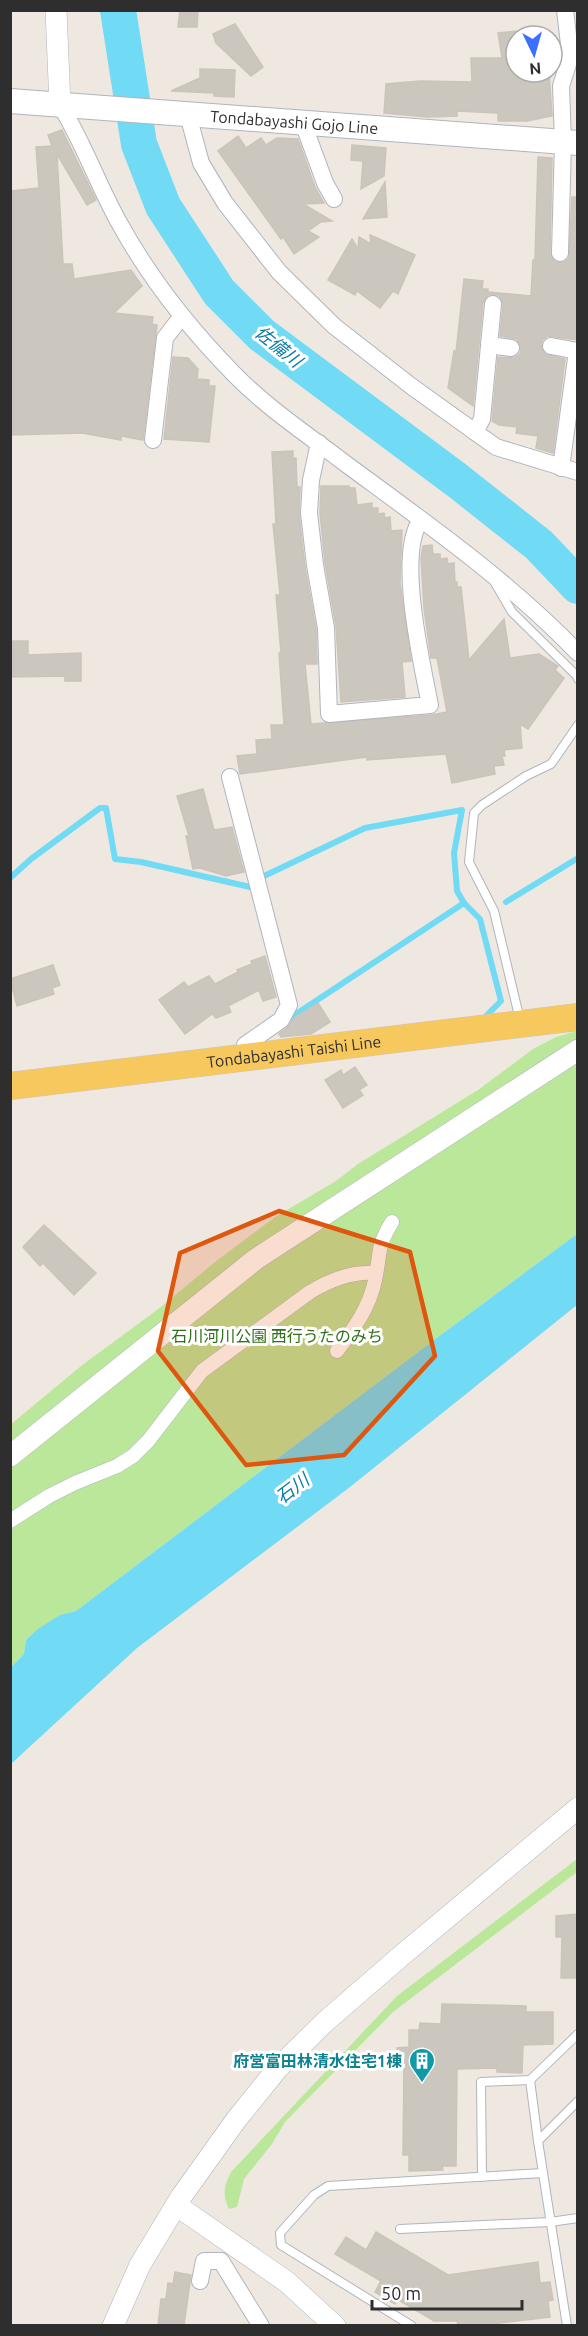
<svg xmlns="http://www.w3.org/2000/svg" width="588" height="2336" viewBox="0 0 588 2336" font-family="Ubuntu,'Noto Sans JP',sans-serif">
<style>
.green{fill:#bbe79b}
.water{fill:#71daf4}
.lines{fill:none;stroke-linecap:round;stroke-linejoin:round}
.stream{stroke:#71daf4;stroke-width:6}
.river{stroke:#71daf4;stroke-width:36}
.building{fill:#cbc6be;stroke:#cbc4b9;stroke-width:1.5}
.service-casing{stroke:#b0b4be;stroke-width:10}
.pedestrian-casing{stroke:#b0b4be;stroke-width:15}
.minor-casing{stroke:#b0b4be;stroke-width:18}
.tertiary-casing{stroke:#b0b4be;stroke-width:22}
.secondary-casing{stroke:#b0b4be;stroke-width:26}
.primary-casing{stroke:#c9c9c9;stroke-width:28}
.service{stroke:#fff;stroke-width:8}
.pedestrian{stroke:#fff;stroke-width:14}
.minor{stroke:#fff;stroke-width:16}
.tertiary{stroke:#fff;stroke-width:21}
.secondary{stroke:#fff;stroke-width:24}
.primary{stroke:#f6c85e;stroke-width:27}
.marked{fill:#df570e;fill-opacity:0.2;stroke:#df570e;stroke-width:4.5;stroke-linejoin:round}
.labels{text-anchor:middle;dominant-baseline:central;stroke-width:6;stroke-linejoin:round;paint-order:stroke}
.street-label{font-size:16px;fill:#2e2e2e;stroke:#fff}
.park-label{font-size:16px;fill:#317018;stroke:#fff}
.culture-label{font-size:16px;font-weight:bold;fill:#0d838f;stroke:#fff;text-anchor:end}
.water-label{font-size:18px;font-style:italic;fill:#097ca7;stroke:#fff}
</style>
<rect width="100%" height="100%" fill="#efe8e0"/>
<g class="green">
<polygon points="577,1031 577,1234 438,1337 76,1611 60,1615 26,1640 24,1654 11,1667 10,1425 81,1366 161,1307 215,1262 275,1217 336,1181 358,1164 478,1090 533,1049 556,1037"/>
<path d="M577,1859V1872L393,2012L285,2122L272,2144L244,2179L237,2207L229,2209C222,2194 224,2186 231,2172L397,1996Z"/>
</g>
<polygon class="water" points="577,1234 577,1305 350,1487 137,1648 11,1764 11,1667 24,1654 26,1640 38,1629 60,1615 76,1611 438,1337"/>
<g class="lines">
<g class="stream">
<polyline points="10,878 31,859 100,808 106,808 115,859 141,862 250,887 262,877 365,828 462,810 454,853 457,891 464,903 480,919 501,1001 487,1015"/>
<polyline points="506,902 578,858"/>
<polyline points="287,1020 464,903"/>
</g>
<polyline class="river" points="118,10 139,144 163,206 219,292 262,335 458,481 539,545 578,586"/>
</g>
<g class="building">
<polygon points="180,10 198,10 197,27 178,27"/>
<polygon points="235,24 263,67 251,76 216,43 213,34"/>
<polygon points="516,31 516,72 549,72 552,116 527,121 498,121 498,113 457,111 457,116 428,117 384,113 386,84 420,81 472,82 471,58 502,58 498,33"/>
<polygon points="200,69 235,70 234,97 214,96 214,93 171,91 200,78"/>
<polygon points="62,130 96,200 87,205 57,154 63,264 72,264 74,279 131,270 142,286 114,313 153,317 152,324 157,325 143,440 121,436 121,440 82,433 10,435 11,191 39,188 36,147 52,146 48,135"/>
<polygon points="238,136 246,148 261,138 266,145 277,138 298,139 315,187 324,203 303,204 332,221 321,222 308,231 319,237 294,254 283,237 281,239 218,151"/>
<polygon points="352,145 386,148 384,176 361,189 363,161 351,160"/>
<polygon points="538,157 552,158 550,253 555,262 564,262 569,258 572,197 578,197 578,340 548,336 543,339 541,345 545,354 565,359 553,453 536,448 538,436 516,433 517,427 499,425 492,421 498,357 514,358 520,354 521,349 517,339 500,336 503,304 499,295 488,295 483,303 473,406 448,388 454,351 456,352 464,279 483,281 482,289 488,289 488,292 531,296 533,260 535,260"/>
<polygon points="385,182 387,217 363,219"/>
<polygon points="370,235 415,255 398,294 393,291 380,308 357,291 355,295 328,280 352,239 358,249 359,237 371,244"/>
<polygon points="173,357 188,358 198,369 197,379 209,380 209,386 215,386 209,442 164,439"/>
<polygon points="293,451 293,459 296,458 297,487 300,487 299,514 305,567 316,629 317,664 305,664 311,724 431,715 447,712 437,658 431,658 424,608 421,558 423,546 432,545 433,554 440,554 440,559 447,558 448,564 454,563 455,583 457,582 457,587 461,587 469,660 504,619 510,658 539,654 558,666 555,670 564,678 528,729 520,724 522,748 504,750 505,756 502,756 504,765 494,766 495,774 452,783 446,754 367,760 367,757 240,774 237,756 257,754 256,740 272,739 271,725 284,725 279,653 281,653 276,595 280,595 273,524 276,524 272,452"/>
<polygon points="321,486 349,486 349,488 355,488 357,505 372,503 372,508 378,508 378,514 384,513 385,518 390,517 391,531 402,530 400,583 411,661 402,662 405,697 341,702 336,626 325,563 320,513"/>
<polygon points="10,641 28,641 28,655 81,653 81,681 65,681 65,676 10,677"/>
<polygon points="203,789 214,830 232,827 244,872 226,876 200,868 193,869 186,836 189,836 177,796"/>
<polygon points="265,956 276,997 263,1001 259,990 228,1006 231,1012 216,1018 212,1014 185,1034 159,1000 184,982 188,987 209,976 215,984 238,972 237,970 252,964 251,961"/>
<polygon points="53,965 60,985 52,988 54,994 17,1006 10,979"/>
<polygon points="318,1003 330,1022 311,1034 281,1037 279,1034 287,1028 294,1018"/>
<polygon points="355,1067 367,1085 359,1090 363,1095 343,1108 325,1080 341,1070 343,1075"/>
<polygon points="44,1225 96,1273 74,1295 43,1263 40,1266 23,1247"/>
<polygon points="578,1914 578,1978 561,1978 562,1937 556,1937 556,1916"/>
<polygon points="442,2004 526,2006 526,2012 553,2012 553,2044 523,2045 522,2073 497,2072 497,2068 457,2069 456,2166 442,2166 443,2170 409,2171 409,2155 403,2155 404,2065 397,2064 397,2048 409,2047 409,2030 419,2030 420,2023 441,2024"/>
<polygon points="376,2232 448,2275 538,2262 540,2283 550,2282 553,2300 548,2301 550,2317 484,2325 458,2325 457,2321 434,2321 397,2299 395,2304 375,2292 381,2281 335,2254 346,2237 366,2250"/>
<polygon points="175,2272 191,2275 184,2325 158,2325 161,2299 166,2299 168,2283 173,2284"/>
</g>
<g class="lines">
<defs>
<g id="service">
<polyline points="495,583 512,612 577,676 578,679"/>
<polyline points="520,1020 494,911 469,862 474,813 482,805 526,776 551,764 578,725"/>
<polyline points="530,2080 538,2141 567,2326"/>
<polyline points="538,2141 578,2101"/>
<polyline points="482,2177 481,2082 530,2080 578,2034"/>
<polyline points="400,2229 550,2222 578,2218"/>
<polyline points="412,2326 281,2245 280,2233 314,2195 328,2186 543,2173"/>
</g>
<g id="pedestrian">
<path d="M337,1351C353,1330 370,1307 375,1280C381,1253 376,1248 392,1222"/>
<path d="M10,1521L49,1496L75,1483L117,1466L133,1456L148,1441L202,1371L310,1292C330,1280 353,1271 376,1273"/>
</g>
<g id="minor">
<path d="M60,105C84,143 98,186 121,226C151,280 190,329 233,373C267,408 308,435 346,464C426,523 509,581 578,653"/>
<polyline points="188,115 201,163 225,203 279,272 334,326 411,386 496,447 578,472"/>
<polyline points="303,123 325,183 334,199"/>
<polyline points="560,253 563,142 561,86 569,61 569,44 565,10"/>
<polyline points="489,345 511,348"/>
<polyline points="551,346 578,351"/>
<polyline points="475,432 482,419 493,304"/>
<polyline points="153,440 165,338 182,316"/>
<path d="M319,443L311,480L309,513L315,565L326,628L329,714L430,705C422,664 396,553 421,520"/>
<polyline points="561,468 577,351"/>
<polyline points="230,777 289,1005 281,1020 245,1045 245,1057"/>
<polyline points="200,2281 204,2261 221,2261 261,2326"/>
</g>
<g id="tertiary">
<polyline points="56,10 60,105"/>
<polyline points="10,1456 256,1259 578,1050"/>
<polyline points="176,2205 287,2282 335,2326"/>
<polyline points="113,2326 140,2265 181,2197 236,2120 278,2068 326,2021 401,1956 578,1808"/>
</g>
<g id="secondary">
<path id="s1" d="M10,101L578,143"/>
</g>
<g id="primary">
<path id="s2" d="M10,1086L578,1017"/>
</g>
</defs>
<use href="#service" class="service-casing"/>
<use href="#pedestrian" class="pedestrian-casing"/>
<use href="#minor" class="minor-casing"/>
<use href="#tertiary" class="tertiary-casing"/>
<use href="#secondary" class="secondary-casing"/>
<use href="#primary" class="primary-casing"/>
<use href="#service" class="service"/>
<use href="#pedestrian" class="pedestrian"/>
<use href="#minor" class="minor"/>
<use href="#tertiary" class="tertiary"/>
<use href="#secondary" class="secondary"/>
<use href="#primary" class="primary"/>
</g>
<path class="marked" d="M279,1211L410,1252L435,1356L344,1455L246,1465L158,1351L180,1253Z"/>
<defs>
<symbol id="building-pin" viewBox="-11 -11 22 30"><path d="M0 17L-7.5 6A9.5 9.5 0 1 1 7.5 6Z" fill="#0f9aa8" stroke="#fff"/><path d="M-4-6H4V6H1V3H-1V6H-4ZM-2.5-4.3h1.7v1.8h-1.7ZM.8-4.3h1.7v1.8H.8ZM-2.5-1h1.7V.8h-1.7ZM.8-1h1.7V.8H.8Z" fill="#fff"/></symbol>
</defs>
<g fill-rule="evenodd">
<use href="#building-pin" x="407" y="2046" width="30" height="40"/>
</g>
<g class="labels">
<g class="street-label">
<text stroke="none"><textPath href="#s1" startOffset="285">Tondabayashi Gojo Line</textPath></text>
<text stroke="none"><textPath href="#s2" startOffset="286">Tondabayashi Taishi Line</textPath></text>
</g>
<g class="park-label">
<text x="277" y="1336">石川河川公園 西行うたのみち</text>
</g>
<g class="culture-label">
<text x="402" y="2061">府営富田林清水住宅1棟</text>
</g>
<g class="water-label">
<text transform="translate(279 346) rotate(39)">佐備川</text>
<text transform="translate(292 1488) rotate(-37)">石川</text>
</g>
</g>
<rect width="588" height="2336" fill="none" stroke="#2e2e2e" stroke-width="24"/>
<g transform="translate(534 54) rotate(175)"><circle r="28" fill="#ffffff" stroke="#ababab" stroke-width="1.5"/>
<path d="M0-4.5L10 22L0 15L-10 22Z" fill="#3d6fff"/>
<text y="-9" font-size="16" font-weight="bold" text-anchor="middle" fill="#2e2e2e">N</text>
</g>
<path d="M372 2300v9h150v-9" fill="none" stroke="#2e2e2e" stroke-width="3"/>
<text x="381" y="2300" font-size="18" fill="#2e2e2e" stroke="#ffffff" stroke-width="4.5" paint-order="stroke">50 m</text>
</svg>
